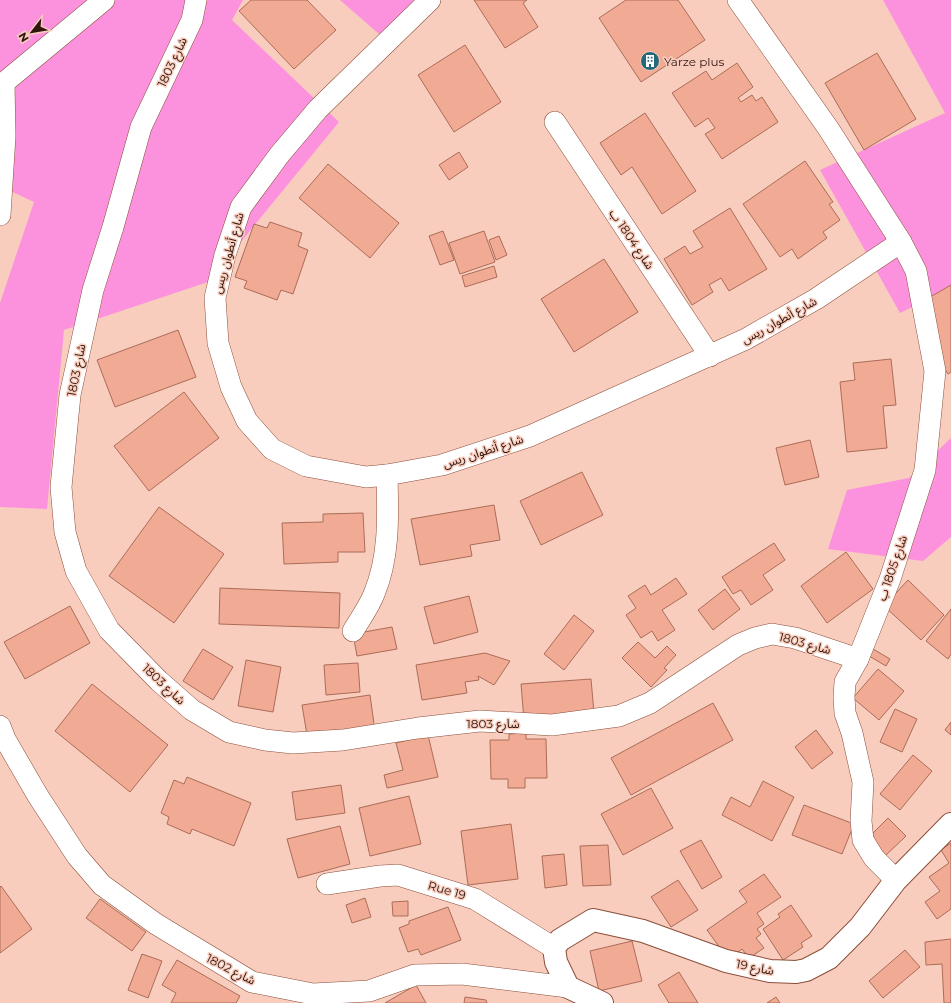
<svg xmlns="http://www.w3.org/2000/svg" width="951" height="1003" viewBox="0 0 951 1003" font-family="Montserrat,'Noto Sans Arabic',sans-serif">
<style>
.green{fill:#fc92de}
.building{fill:#f1ab94;stroke:#ac6c57}
.lines{fill:none;stroke-linecap:round;stroke-linejoin:round}
.street-casing{stroke:#8c4e3a;stroke-width:22}
.secondary-casing{stroke:#8c4e3a;stroke-width:24}
.street{stroke:#fff;stroke-width:21}
.secondary{stroke:#fff;stroke-width:22}
.labels{text-anchor:middle;dominant-baseline:central;stroke-width:3;stroke-linejoin:round;paint-order:stroke}
.poi-label{font-size:12px;fill:#30160e;stroke:#f8cdbe;text-anchor:start}
.street-label{font-size:12px;fill:#30160e;stroke:#f8cdbe}
</style>
<rect width="100%" height="100%" fill="#f8cdbe"/>
<g class="green">
<polygon points="0,0 243,0 232,20 339,122 208,282 64,330 47,509 0,507 0,303 34,202 0,186"/>
<polygon points="340,0 422,0 379,34"/>
<polygon points="883,0 951,0 951,288 900,313 820,170 945,113"/>
<polygon points="951,438 951,537 923,561 828,549 847,490 909,478"/>
</g>
<g class="building">
<polygon points="251,0 307,0 336,30 294,69 239,11"/>
<polygon points="474,0 527,0 523,3 538,27 505,48"/>
<polygon points="626,0 678,0 705,40 641,82 599,18"/>
<polygon points="465,45 501,102 454,132 418,75"/>
<polygon points="877,53 916,119 864,150 825,83"/>
<polygon points="737,63 753,87 738,98 741,102 752,95 756,101 762,97 778,122 722,159 705,134 715,128 708,118 695,127 672,93 706,71 712,80"/>
<polygon points="645,113 696,191 662,214 632,167 621,175 600,143"/>
<polygon points="459,152 468,167 449,180 439,165"/>
<polygon points="805,161 833,202 829,204 840,220 823,232 827,238 798,259 792,249 780,257 743,204"/>
<polygon points="328,164 399,223 370,258 299,198"/>
<polygon points="730,208 767,269 729,291 721,278 709,285 713,292 692,305 664,259 685,246 690,254 703,247 693,231"/>
<polygon points="270,222 302,233 298,246 308,250 293,294 281,290 277,300 244,288 247,281 235,277 254,224 267,228"/>
<polygon points="443,231 454,260 440,265 429,236"/>
<polygon points="484,231 495,262 460,274 449,243"/>
<polygon points="499,236 507,255 496,260 489,240"/>
<polygon points="604,259 638,312 574,352 541,299"/>
<polygon points="494,266 497,277 465,287 462,276"/>
<polygon points="951,285 951,372 948,374 936,354 925,300"/>
<polygon points="178,330 196,377 115,407 97,360"/>
<polygon points="891,359 896,405 883,406 887,448 847,452 840,382 855,380 853,363"/>
<polygon points="184,392 219,438 149,491 114,446"/>
<polygon points="810,440 819,477 785,485 776,448"/>
<polygon points="582,472 603,515 541,545 520,501"/>
<polygon points="494,505 500,540 470,545 472,556 420,565 411,519"/>
<polygon points="159,507 224,554 174,623 109,576"/>
<polygon points="363,513 365,552 338,552 338,562 284,564 282,523 323,522 323,514"/>
<polygon points="774,543 785,560 763,575 773,590 751,605 741,590 733,594 722,577"/>
<polygon points="846,552 873,589 827,623 801,586"/>
<polygon points="676,578 687,594 662,610 675,630 658,641 652,631 641,638 626,615 636,608 628,596 645,585 651,595"/>
<polygon points="908,580 944,615 921,640 884,606"/>
<polygon points="220,588 340,593 339,628 219,624"/>
<polygon points="725,589 740,609 713,630 698,610"/>
<polygon points="469,596 478,632 434,644 424,607"/>
<polygon points="70,606 90,643 25,679 4,642"/>
<polygon points="951,609 951,654 948,659 926,641"/>
<polygon points="574,615 594,631 564,670 544,654"/>
<polygon points="392,627 397,649 357,656 353,634"/>
<polygon points="638,642 655,658 667,646 676,655 664,668 667,670 651,687 622,658"/>
<polygon points="868,646 890,659 886,666 864,653"/>
<polygon points="203,649 233,667 213,700 183,681"/>
<polygon points="485,653 510,661 494,685 478,676 479,680 465,682 467,693 422,700 416,665"/>
<polygon points="246,660 281,667 273,712 238,706"/>
<polygon points="358,663 360,692 326,695 324,665"/>
<polygon points="878,669 904,691 879,720 853,698"/>
<polygon points="591,679 594,713 524,720 521,684"/>
<polygon points="92,684 168,745 130,792 55,731"/>
<polygon points="370,695 375,731 308,741 302,705"/>
<polygon points="713,703 733,740 631,795 611,758"/>
<polygon points="895,709 917,719 902,752 880,742"/>
<polygon points="951,722 951,735 945,730"/>
<polygon points="816,730 833,753 812,769 795,747"/>
<polygon points="526,733 526,739 546,739 547,778 525,778 525,788 508,788 508,779 491,779 490,740 509,740 509,734"/>
<polygon points="428,735 438,777 387,788 384,775 403,770 396,743"/>
<polygon points="913,755 932,771 900,810 880,794"/>
<polygon points="187,777 251,803 234,846 192,829 190,834 167,824 169,817 161,813 174,780 184,784"/>
<polygon points="763,781 794,797 772,841 722,815 731,797 750,807"/>
<polygon points="341,785 345,813 296,820 292,792"/>
<polygon points="651,788 673,828 623,855 601,814"/>
<polygon points="409,796 421,844 370,856 359,808"/>
<polygon points="804,805 854,824 842,854 792,835"/>
<polygon points="888,818 906,836 884,857 867,839"/>
<polygon points="511,824 518,879 468,885 461,831"/>
<polygon points="340,826 350,864 298,878 287,839"/>
<polygon points="701,840 722,877 702,889 680,851"/>
<polygon points="951,843 951,909 937,919 925,902 940,891 929,877 949,863 941,850"/>
<polygon points="608,845 611,885 583,886 580,846"/>
<polygon points="564,854 567,885 545,888 542,856"/>
<polygon points="764,874 781,897 757,913 764,924 757,929 761,934 756,938 764,948 749,958 742,949 728,959 707,930 747,902 739,891"/>
<polygon points="678,880 698,910 671,927 651,897"/>
<polygon points="1,886 32,929 0,953 0,887"/>
<polygon points="365,898 371,917 352,923 346,905"/>
<polygon points="100,899 146,932 132,951 86,918"/>
<polygon points="408,901 408,916 393,916 392,902"/>
<polygon points="791,905 812,936 801,943 803,947 783,960 763,929 780,917 778,914"/>
<polygon points="448,907 461,940 421,955 418,949 408,952 399,928 409,924 409,921"/>
<polygon points="951,939 951,1003 944,1003 942,964 926,965 925,942"/>
<polygon points="632,941 642,981 599,991 590,951"/>
<polygon points="905,950 920,967 883,998 869,981"/>
<polygon points="142,954 162,961 148,998 128,990"/>
<polygon points="177,960 240,996 236,1003 171,1003 176,993 162,985"/>
<polygon points="679,972 698,1003 669,1003 658,985"/>
<polygon points="416,985 426,1003 385,1003"/>
<polygon points="465,997 486,1000 487,1003 464,1003"/>
<polygon points="776,997 780,1003 767,1003"/>
</g>
<g class="lines">
<defs>
<g id="street">
<polyline points="196,0 192,20 141,127 113,227 93,290 70,395 61,487 65,532 76,571 109,630 159,681 192,710 229,732 265,740 293,743 343,740 418,728 480,721 552,725 619,716 650,703 738,645 755,638 772,634 795,638 858,659"/>
<polyline points="430,0 318,109 280,154 241,207 225,255 215,298 218,343 231,387 247,421 272,449 306,466 366,477 387,475 442,465 530,436 746,339 816,299 901,242"/>
<polyline points="738,0 828,128 901,242 916,271 935,371 925,470 890,579 858,659 845,682 844,697 845,713 852,733 863,782 861,821 863,840 874,858 896,880"/>
<polyline points="0,86 104,0"/>
<polyline points="555,122 710,356"/>
<polyline points="0,215 5,136 4,83"/>
<path d="M353,631C360,619 369,607 374,594C390,556 388,514 387,475"/>
<polyline points="0,726 5,739 38,796 77,856 102,885 156,924 252,982 313,994 369,991 415,975 462,974 568,987"/>
<polyline points="327,884 380,876 398,875 475,899 554,948"/>
</g>
<polyline id="secondary" points="602,1003 568,987 556,962 554,948 560,940 593,920 643,931 726,961 770,971 796,972 806,970 829,958 860,927 896,880 951,824"/>
</defs>
<use href="#street" class="street-casing"/>
<use href="#secondary" class="secondary-casing"/>
<use href="#street" class="street"/>
<use href="#secondary" class="secondary"/>
</g>
<defs>
<symbol id="building-disc" viewBox="-11 -11 22 22"><circle r="9.5" fill="#25687a" stroke="#f8cdbe"/><path d="M-4-6H4V6H1V3H-1V6H-4ZM-2.5-4.3h1.7v1.8h-1.7ZM.8-4.3h1.7v1.8H.8ZM-2.5-1h1.7V.8h-1.7ZM.8-1h1.7V.8H.8Z" fill="#fff"/></symbol>
</defs>
<g fill-rule="evenodd">
<use href="#building-disc" x="639" y="50" width="22" height="22"/>
</g>
<g class="labels">
<g class="poi-label">
<text x="664" y="61">Yarze plus</text>
</g>
<g class="street-label">
<text transform="translate(172 62) rotate(-65)">شارع 1803</text>
<text transform="translate(632 239) rotate(56)">شارع 1804 ب</text>
<text transform="translate(228 253) rotate(-74)">شارع أنطوان ريس</text>
<text transform="translate(779 320) rotate(-29)">شارع أنطوان ريس</text>
<text transform="translate(76 370) rotate(-79)">شارع 1803</text>
<text transform="translate(483 451) rotate(-18)">شارع أنطوان ريس</text>
<text transform="translate(892 568) rotate(-71)">شارع 1805 ب</text>
<text transform="translate(805 643) rotate(15)">شارع 1803</text>
<text transform="translate(164 684) rotate(43)">شارع 1803</text>
<text x="493" y="723">شارع 1803</text>
<text transform="translate(447 890) rotate(16)">Rue 19</text>
<text transform="translate(755 967) rotate(11)">شارع 19</text>
<text transform="translate(231 969) rotate(27)">شارع 1802</text>
</g>
</g>
<g transform="translate(32 32) rotate(239)" stroke="#f8cdbe" stroke-width="3" paint-order="stroke">
<path d="M0-3L7 15L0 10L-7 15Z" fill="#30160e"/>
<text y="-6" font-size="11" font-weight="bold" text-anchor="middle" fill="#30160e">N</text>
</g>
</svg>
